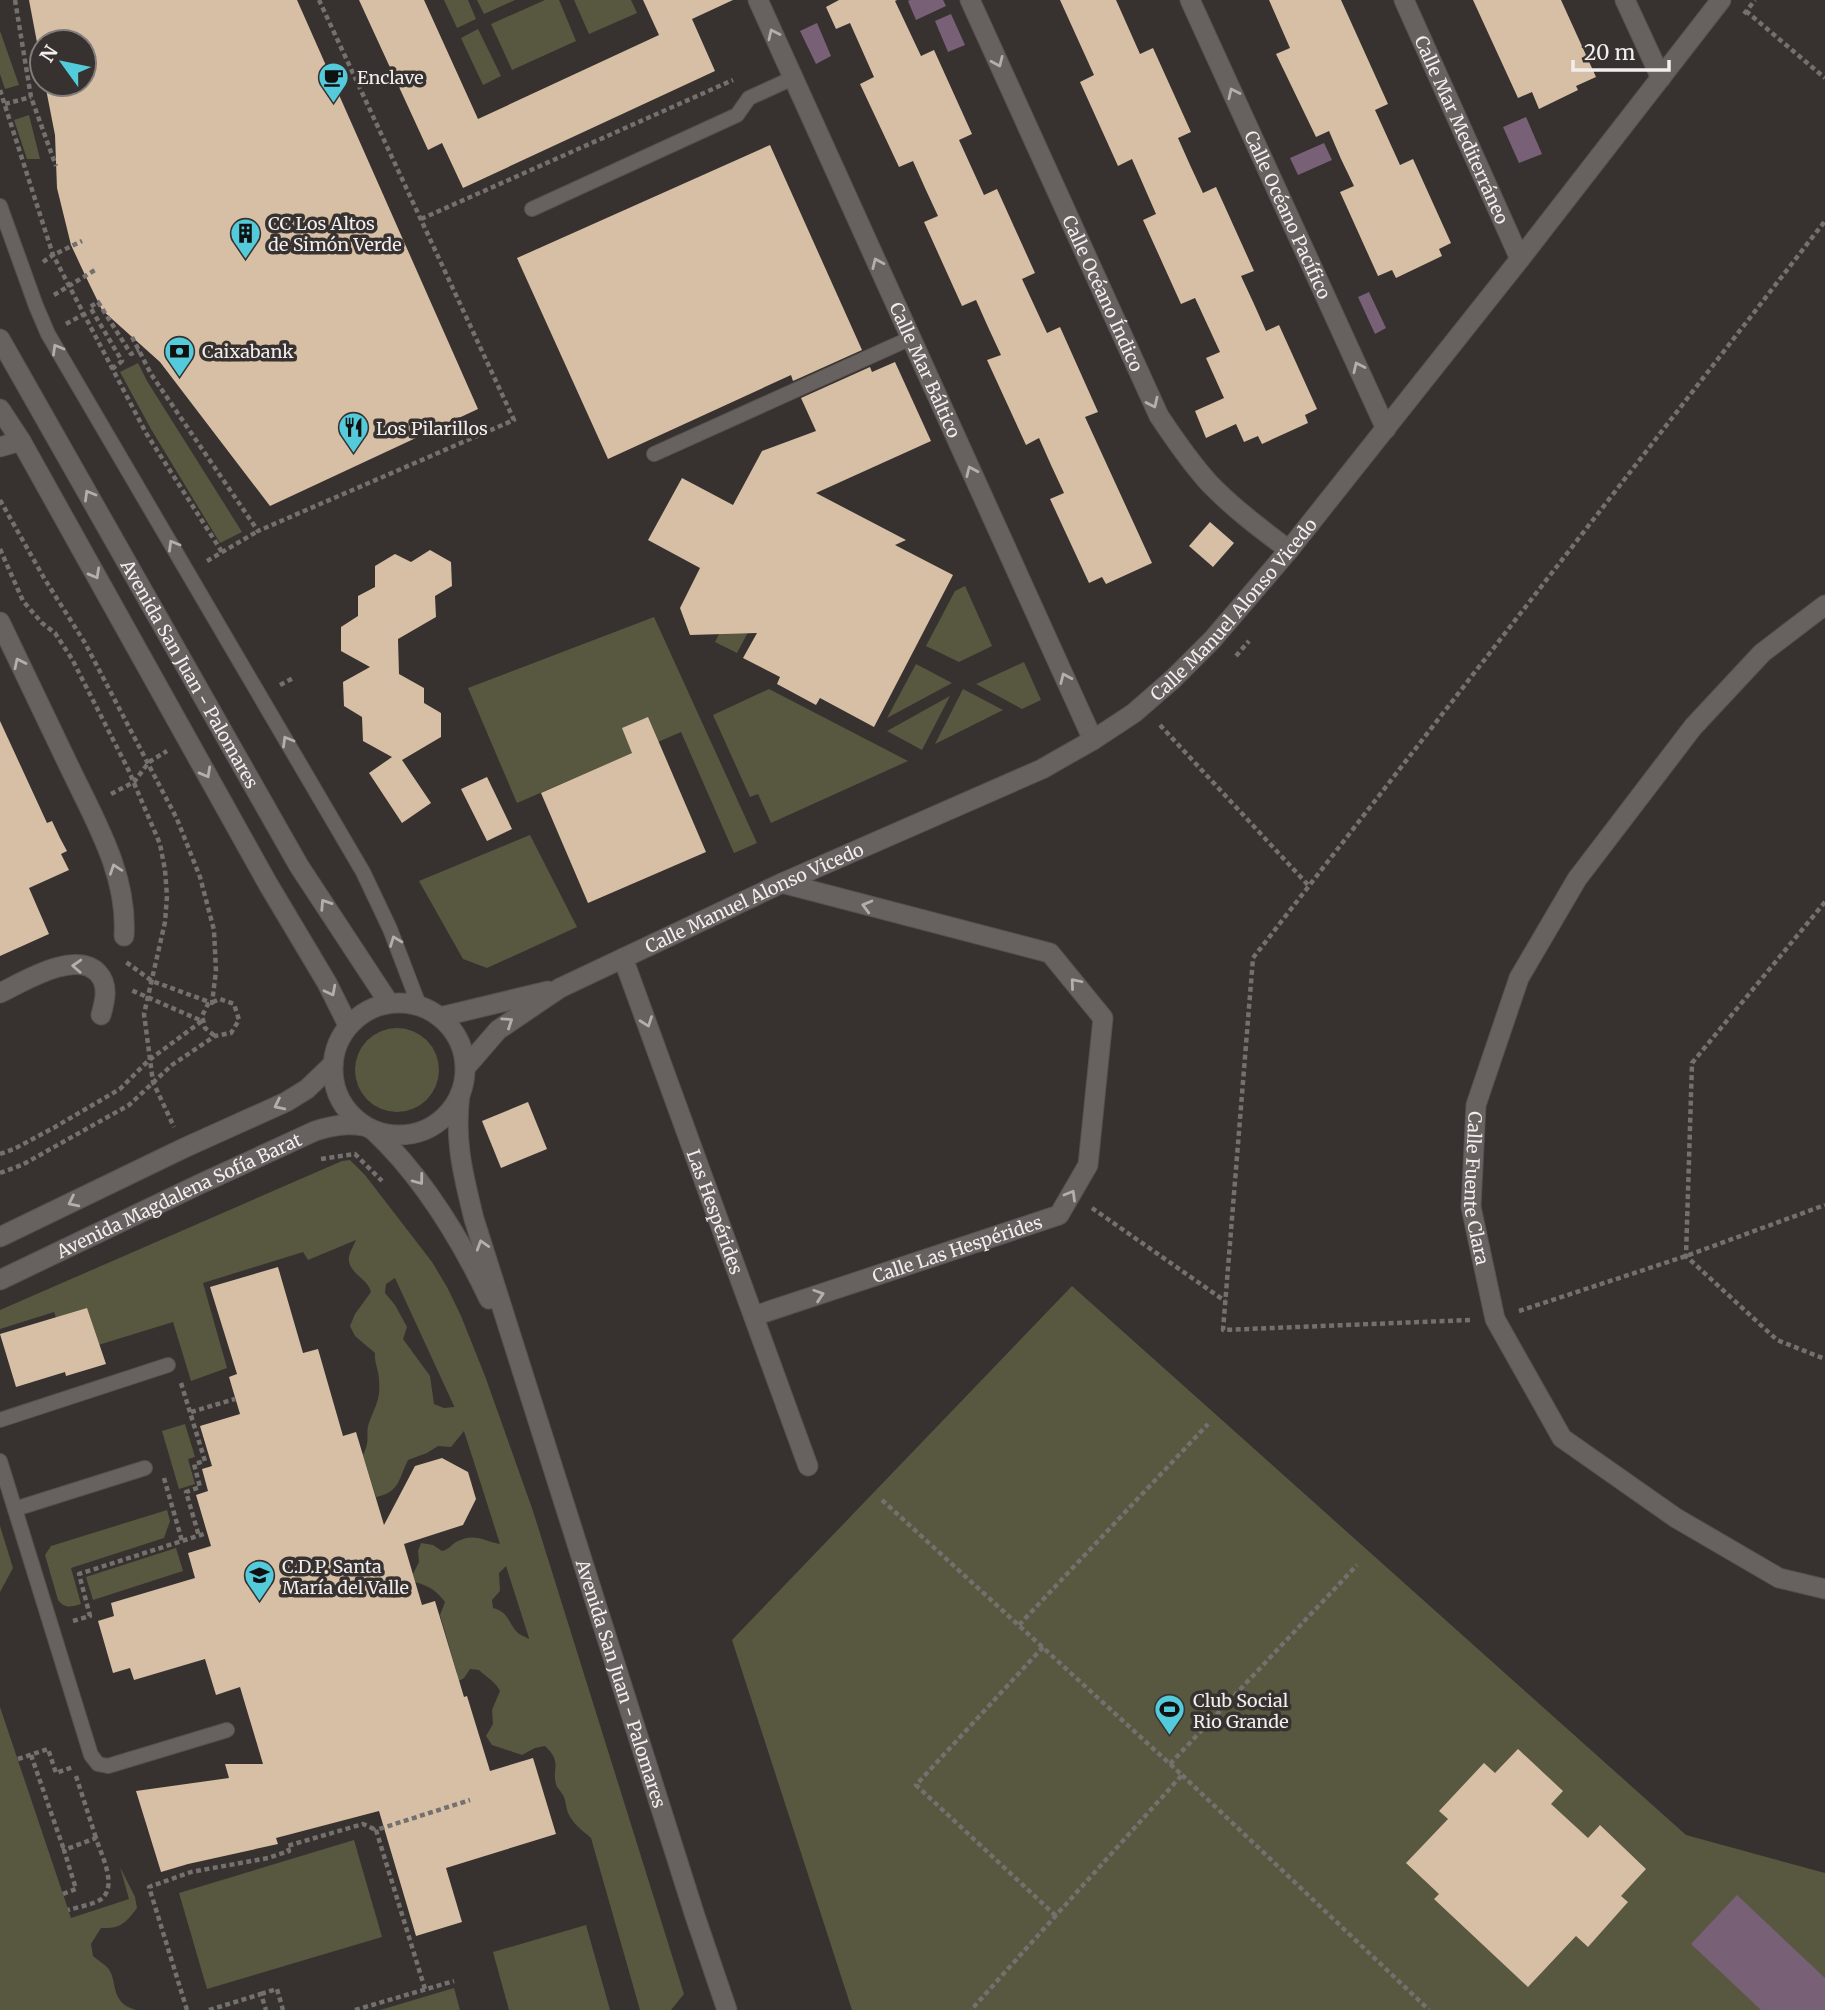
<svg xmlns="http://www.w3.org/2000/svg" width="1825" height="2010" viewBox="0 0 1825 2010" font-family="Merriweather,serif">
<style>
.green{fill:#58573f;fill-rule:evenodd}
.water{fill:#786076}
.building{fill:#d6bfa4}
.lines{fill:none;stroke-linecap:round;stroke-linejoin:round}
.service-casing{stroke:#56514f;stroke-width:16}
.minor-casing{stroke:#56514f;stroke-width:21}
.tertiary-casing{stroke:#56514f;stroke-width:21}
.path{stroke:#74706e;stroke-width:4.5;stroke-dasharray:5 3.5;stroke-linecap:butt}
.service{stroke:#67615f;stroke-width:14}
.minor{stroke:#67615f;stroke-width:19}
.tertiary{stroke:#67615f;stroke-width:19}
.oneway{stroke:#b3afad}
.labels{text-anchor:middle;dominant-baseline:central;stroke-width:7;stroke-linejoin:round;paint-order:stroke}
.poi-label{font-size:18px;fill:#f1eeed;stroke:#373230;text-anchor:start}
.street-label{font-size:18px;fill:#f1eeed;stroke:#373230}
</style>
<rect width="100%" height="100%" fill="#373230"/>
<g class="green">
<polygon points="444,0 468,0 476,19 457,28"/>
<polygon points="477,0 515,0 484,14"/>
<polygon points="545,0 559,0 576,41 512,70 491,24"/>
<polygon points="574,0 631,0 637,13 589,34"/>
<polygon points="478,29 501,76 483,85 461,38"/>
<polygon points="0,31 19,85 5,89 0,74"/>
<polygon points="29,115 40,159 27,159 14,120"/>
<polygon points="138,363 147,381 242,532 220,543 151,429 120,372"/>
<polygon points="749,576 772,587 737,653 715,642"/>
<polygon points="965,586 992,646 959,662 926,646 955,591"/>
<polygon points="654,617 757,843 734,853 681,732 517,803 468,688"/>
<polygon points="1024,662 1041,700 1022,709 976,684"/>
<polygon points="916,664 952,683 887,718"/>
<polygon points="769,689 908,761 771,823 758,794 750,797 713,715"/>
<polygon points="963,689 1003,710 935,744"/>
<polygon points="950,696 922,750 887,731"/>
<polygon points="530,835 577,927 487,968 463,959 419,881"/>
<circle cx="397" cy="1070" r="42"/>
<path d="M350,1160L365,1175L432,1262L447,1287L461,1316L485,1376L533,1511L684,1994L671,2010H640L591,1838C583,1831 573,1824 568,1813C566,1808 566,1802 564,1797C564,1796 558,1788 557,1787C550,1769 564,1764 545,1746L535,1748L522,1755L492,1745L486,1736L493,1724L492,1710L500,1691C495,1681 486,1677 479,1670L470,1669L464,1678L455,1683L457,1673L440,1615L445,1602C436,1590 429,1586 415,1582L413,1574L419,1562L418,1551L421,1543L433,1545L442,1551C450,1549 450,1546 456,1542C474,1532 484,1541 500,1544L464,1431L451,1447L438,1446L427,1453L408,1460C398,1480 400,1492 376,1497L363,1455C371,1439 365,1434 369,1423C375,1406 381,1399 379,1380C379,1370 374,1363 375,1353L355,1336L350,1326L355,1314L371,1292C368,1278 347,1273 349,1257C350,1251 354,1245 356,1240L308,1260L303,1252L203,1283L227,1368L191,1381L173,1322L69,1354L54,1312L0,1329V1310L342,1161ZM395,1278L454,1406V1407L444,1408L434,1404L430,1376L403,1339L407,1327L395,1305L385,1293L386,1284ZM506,1566L529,1638V1639C526,1637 520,1635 518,1633C508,1623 509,1612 493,1608L492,1600L500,1591L499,1573Z"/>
<polygon points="1072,1286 1686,1835 1825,1873 1825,2010 852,2010 732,1640"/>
<polygon points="185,1424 195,1457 188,1459 195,1484 179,1489 162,1431"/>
<path d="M167,1510L170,1521L164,1538L71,1568L81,1604C71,1607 65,1609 58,1600L45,1555L51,1546Z"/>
<polygon points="0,1526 13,1568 0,1592"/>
<polygon points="176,1548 183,1571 93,1600 86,1577"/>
<path d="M0,1707L71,1918L129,1899L120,1867L135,1897L137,1908C126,1923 120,1929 101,1928L91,1944L93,1956C97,1960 103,1963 107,1967C119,1980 108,2002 136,2010H0Z"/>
<polygon points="354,1840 382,1937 207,1989 179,1893"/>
<polygon points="586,1925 610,2010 509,2010 493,1952"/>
<polygon points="454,1988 460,2010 380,2010"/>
</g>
<g class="water">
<polygon points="910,0 943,0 946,6 916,20 908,1"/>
<polygon points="951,14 965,45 948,52 935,21"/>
<polygon points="817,23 831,56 816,64 800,31"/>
<polygon points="1526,117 1542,154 1519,163 1503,127"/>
<polygon points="1324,143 1332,160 1298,175 1290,158"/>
<polygon points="1369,292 1386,328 1375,334 1358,297"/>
<polygon points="1737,1895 1825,1978 1825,2010 1761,2010 1691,1944"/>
</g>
<g class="building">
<polygon points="29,0 297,0 478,409 270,506 160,362 102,310 85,275 71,245 57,188 55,135 45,84 84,84 84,42 42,42 42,69"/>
<polygon points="359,0 424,0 478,119 659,35 643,0 733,0 692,19 715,71 463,188 442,143 428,150"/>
<polygon points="839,0 897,0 895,1 921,56 934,50 972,134 959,140 984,195 997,189 1035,273 1022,279 1047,333 1060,327 1098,412 1085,417 1152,563 1106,584 1102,577 1089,583 1050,499 1064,493 1051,465 1039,438 1026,445 987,360 1001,355 988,327 976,300 962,306 924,222 938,216 925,188 913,161 899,167 860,84 874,77 850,23 836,29 826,7"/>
<polygon points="1060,0 1116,0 1140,54 1153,48 1191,132 1178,138 1190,165 1203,193 1216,187 1254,271 1241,276 1254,304 1266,331 1279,325 1317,409 1305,415 1308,423 1262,444 1258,436 1244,442 1236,424 1206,438 1195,411 1224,398 1206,358 1220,352 1195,298 1181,304 1143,220 1156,214 1132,159 1118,166 1080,82 1094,75"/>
<polygon points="1269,0 1341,0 1388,104 1375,110 1400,165 1413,159 1451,243 1439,249 1442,256 1396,278 1392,270 1378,276 1340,192 1354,186 1341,159 1329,131 1316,137 1276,54 1290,48"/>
<polygon points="1473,0 1561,0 1596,77 1576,86 1578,90 1539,109 1532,92 1518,98"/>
<polygon points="770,145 862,350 793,381 791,375 608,459 517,258"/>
<polygon points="895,362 931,441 816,493 906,540 895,545 953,575 874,727 820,698 816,705 777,684 780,677 743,658 757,633 690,635 680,608 700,568 648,540 682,478 733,505 762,451 816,431 801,398 870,367 872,372"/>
<polygon points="1210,522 1234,543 1213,567 1189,546"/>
<polygon points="430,550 451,562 452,586 435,596 436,617 398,639 399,674 424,688 424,703 441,713 441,737 402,760 431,803 402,823 369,773 392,757 363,741 362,717 344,706 343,682 370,667 341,651 341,627 358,616 358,596 375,587 375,566 395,554 411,562"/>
<polygon points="648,717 706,852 588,903 541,793 632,753 622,728"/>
<polygon points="0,721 47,823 52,821 60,838 67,851 61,854 69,870 29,888 49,934 0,956"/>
<polygon points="487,777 512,829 487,841 461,789"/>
<polygon points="528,1102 547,1149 501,1168 482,1121"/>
<polygon points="278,1267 303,1353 318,1349 343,1436 356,1432 384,1525 415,1466 442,1458 468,1472 476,1499 463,1525 404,1544 422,1605 435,1601 464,1697 467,1696 490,1771 533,1758 556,1834 446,1868 462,1922 416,1936 379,1811 276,1838 278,1844 188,1864 161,1872 136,1791 229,1778 225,1764 263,1764 240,1687 216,1695 205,1659 134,1680 130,1668 113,1673 98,1621 114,1616 111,1603 195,1578 188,1553 211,1546 196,1495 208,1491 202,1469 212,1466 200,1426 240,1414 229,1377 237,1374 210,1287"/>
<polygon points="87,1308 106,1364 66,1376 65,1372 16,1387 0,1334"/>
<polygon points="1518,1749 1563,1791 1551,1804 1588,1838 1600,1825 1646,1869 1621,1896 1628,1902 1588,1947 1576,1936 1528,1987 1434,1899 1439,1894 1406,1863 1448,1819 1439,1811 1484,1763 1495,1773"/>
</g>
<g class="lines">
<defs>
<g id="service">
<polyline points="0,206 36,306 48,334 363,872 390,929 419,1005"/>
<polyline points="532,209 737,115 749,98 793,78"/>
<polyline points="654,454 911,338"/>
<polyline points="0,1420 168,1365"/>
<polyline points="0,1461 91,1755 98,1764 108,1766 227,1730"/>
<polyline points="15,1509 145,1468"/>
</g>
<g id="minor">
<path id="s1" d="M758,0L1093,740"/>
<path id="s2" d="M970,0L1159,416C1175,440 1190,462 1209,483C1233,508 1261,529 1289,550"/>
<path id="s3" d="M1190,0L1386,429"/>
<path id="s4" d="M1404,0L1520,259"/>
<polyline points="1625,0 1661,78"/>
<polyline points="0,447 21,441"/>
<path id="s5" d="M1825,605L1762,653L1693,727L1577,879L1519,978L1476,1105L1471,1207L1495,1319L1562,1438L1676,1518L1779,1578L1825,1589"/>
<path d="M0,622C23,669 45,717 68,764C94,819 128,874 124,936"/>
<path id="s6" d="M623,958L808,1466"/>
<path d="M0,993C23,982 76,949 98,973C109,985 105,1001 101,1015"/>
<polyline points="440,1017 548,991"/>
<path id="s7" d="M466,1067L498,1030L560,988L782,883L1042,769L1093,740L1134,713L1173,679L1213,639L1289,550L1520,259L1721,0"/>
<path id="s8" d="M754,1316L1059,1215L1088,1165L1103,1018L1050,953L782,883"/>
</g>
<g id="tertiary">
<path id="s9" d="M0,339L299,866L389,1003"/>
<polyline points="0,409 21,441 268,884 327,983 348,1025"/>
<circle cx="399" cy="1069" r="66"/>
<path id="s10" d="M460,1094C454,1141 463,1174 474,1219L695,1916L727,2010"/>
<path d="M374,1131C424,1178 460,1238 489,1299"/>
<polyline points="0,1237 184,1148 286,1102 307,1089 333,1064"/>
<path id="s11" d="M0,1280L200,1184L315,1131C331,1126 345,1123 363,1126"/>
</g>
</defs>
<use href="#service" class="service-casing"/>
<use href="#minor" class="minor-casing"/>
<use href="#tertiary" class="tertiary-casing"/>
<g class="path">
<polyline points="15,0 31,97 56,166"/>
<polyline points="1746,11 1825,78"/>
<polyline points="1744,14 1755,0"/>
<polyline points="0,90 53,255 146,433 222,552"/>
<polyline points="5,104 31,97"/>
<polyline points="421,219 733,80"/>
<polyline points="43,262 53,255 82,241"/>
<polyline points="54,295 95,270"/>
<polyline points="66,324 84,314"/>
<polyline points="132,337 151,374 258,531 514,420 319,0"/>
<polyline points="112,369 122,361 90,307 98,302 131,354 139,350"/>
<polyline points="0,500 44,578 85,643 177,819 200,877 214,930 216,971 212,1003 152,981 126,962"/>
<polyline points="0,549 23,601 42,623 55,633 72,659 128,769 160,844 165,870 167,896 165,922 144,1014 153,1082 174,1127"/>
<polyline points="207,561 258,531"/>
<polyline points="1236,656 1249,641"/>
<polyline points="280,685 295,677"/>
<polyline points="1160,725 1309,886"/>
<polyline points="111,794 134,782 149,762 167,751"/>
<polyline points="1825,902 1692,1063 1686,1256 1777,1340 1825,1359"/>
<polyline points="0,1154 14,1149 55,1127 120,1089 149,1060 202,1021 131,990"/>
<polyline points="321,1159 355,1154 382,1181"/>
<polyline points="0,1173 22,1165 129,1105 172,1065 215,1036 231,1033 239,1020 234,1004 220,999 208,1004 202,1016 205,1028 215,1036"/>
<polyline points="1092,1208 1225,1301"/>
<polyline points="1519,1311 1686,1256 1825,1205"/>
<polyline points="1470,1320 1223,1330 1253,958 1825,221"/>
<polyline points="181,1383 205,1461 194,1464 200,1487 186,1492 199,1536"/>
<polyline points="191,1412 235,1399"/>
<polyline points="164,1478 182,1541"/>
<polyline points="882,1500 1182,1775 971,2010"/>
<polyline points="73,1621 90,1616 79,1574 207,1533"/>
<polyline points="1019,1625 1208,1424"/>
<polyline points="1043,1647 916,1785 1056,1916"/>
<polyline points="31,1755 64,1850"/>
<polyline points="18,1759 48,1749 56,1773 73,1767"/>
<polyline points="1170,1764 1357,1565"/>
<polyline points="1182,1775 1429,2010"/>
<polyline points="76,1776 96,1838"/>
<path d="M63,1894L76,1889L64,1850L96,1838C101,1855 119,1887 100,1900C91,1905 78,1907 68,1910"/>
<polyline points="425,1989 376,1830 470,1800"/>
<polyline points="261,1994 277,1989 283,2010"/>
<polyline points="187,2010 149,1887 191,1872 268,1858 289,1851 287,1846 363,1824 376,1830"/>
<polyline points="209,2010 261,1994 266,2010"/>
<polyline points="355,2010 454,1981"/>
</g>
<use href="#service" class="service"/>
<use href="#minor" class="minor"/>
<use href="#tertiary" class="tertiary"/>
</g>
<defs><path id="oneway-chevron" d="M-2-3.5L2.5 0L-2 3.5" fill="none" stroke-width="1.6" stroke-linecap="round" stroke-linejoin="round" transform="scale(1.75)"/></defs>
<g class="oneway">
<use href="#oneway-chevron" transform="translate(773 34) rotate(-115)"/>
<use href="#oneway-chevron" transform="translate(998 62) rotate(66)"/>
<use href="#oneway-chevron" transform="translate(1233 93) rotate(-115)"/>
<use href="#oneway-chevron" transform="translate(877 263) rotate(-114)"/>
<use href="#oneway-chevron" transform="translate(57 349) rotate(-120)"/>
<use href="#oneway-chevron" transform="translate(1358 367) rotate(-115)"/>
<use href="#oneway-chevron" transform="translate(1153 403) rotate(65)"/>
<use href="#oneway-chevron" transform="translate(971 471) rotate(-114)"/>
<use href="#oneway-chevron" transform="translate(89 495) rotate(-120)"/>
<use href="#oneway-chevron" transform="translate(173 545) rotate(-120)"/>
<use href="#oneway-chevron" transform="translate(95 574) rotate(61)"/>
<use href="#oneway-chevron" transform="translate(19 663) rotate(-116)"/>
<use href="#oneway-chevron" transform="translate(1065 678) rotate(-114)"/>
<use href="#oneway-chevron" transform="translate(287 741) rotate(-120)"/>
<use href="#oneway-chevron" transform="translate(206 773) rotate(61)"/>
<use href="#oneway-chevron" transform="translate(115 869) rotate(-109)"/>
<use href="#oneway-chevron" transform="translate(325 904) rotate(-123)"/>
<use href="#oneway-chevron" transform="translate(867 906) rotate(-165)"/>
<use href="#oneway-chevron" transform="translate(395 941) rotate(-111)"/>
<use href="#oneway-chevron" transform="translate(77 966) rotate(-177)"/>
<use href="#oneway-chevron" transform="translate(1075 983) rotate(-130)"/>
<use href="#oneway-chevron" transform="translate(331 991) rotate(63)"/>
<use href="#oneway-chevron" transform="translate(508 1022) rotate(-34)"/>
<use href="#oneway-chevron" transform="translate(647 1022) rotate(70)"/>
<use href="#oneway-chevron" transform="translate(279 1105) rotate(154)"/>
<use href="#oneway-chevron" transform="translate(419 1180) rotate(53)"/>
<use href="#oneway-chevron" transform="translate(1071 1195) rotate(-60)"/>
<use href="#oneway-chevron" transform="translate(73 1202) rotate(154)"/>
<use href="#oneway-chevron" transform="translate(482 1245) rotate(-107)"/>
<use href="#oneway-chevron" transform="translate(819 1295) rotate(-18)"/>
</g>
<defs>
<symbol id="cafe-pin" viewBox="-11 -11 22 30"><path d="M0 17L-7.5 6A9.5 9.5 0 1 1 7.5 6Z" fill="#53cbdb" stroke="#373230"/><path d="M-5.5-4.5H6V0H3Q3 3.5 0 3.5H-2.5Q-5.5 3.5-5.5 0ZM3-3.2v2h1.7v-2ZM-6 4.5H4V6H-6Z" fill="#111"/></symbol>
<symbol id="building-pin" viewBox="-11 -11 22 30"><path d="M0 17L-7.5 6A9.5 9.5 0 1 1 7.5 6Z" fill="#53cbdb" stroke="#373230"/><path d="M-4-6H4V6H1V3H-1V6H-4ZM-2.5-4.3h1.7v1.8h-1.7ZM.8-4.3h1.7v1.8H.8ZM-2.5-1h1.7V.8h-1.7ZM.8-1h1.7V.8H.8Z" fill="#111"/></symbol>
<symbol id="bank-pin" viewBox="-11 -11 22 30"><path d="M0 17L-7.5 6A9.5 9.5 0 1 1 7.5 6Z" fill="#53cbdb" stroke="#373230"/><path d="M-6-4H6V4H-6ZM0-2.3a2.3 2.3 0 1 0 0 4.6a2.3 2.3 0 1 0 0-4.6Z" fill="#111"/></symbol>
<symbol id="restaurant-pin" viewBox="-11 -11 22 30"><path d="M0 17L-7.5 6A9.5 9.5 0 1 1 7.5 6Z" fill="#53cbdb" stroke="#373230"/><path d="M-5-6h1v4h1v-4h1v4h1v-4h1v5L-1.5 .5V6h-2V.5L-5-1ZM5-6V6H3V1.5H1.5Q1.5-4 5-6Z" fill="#111"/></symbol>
<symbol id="school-pin" viewBox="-11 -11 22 30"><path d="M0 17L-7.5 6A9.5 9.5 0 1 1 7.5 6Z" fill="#53cbdb" stroke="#373230"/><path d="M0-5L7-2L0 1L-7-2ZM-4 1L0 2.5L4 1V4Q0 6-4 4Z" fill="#111"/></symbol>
<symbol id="stadium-pin" viewBox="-11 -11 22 30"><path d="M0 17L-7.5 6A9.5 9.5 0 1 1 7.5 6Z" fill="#53cbdb" stroke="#373230"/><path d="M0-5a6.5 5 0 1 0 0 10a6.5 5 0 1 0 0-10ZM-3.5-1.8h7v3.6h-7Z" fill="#111"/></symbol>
</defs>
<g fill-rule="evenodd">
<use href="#cafe-pin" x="316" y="60" width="35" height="47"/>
<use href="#building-pin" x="228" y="216" width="35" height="47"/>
<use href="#bank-pin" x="162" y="334" width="35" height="47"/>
<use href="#restaurant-pin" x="336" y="410" width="35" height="47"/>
<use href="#school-pin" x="242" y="1558" width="35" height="47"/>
<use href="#stadium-pin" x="1152" y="1692" width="35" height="47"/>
</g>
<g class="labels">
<g class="poi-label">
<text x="357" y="77">Enclave</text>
<text x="268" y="223">CC Los Altos<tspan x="268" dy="21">de Simón Verde</tspan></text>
<text x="202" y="351">Caixabank</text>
<text x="376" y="428">Los Pilarillos</text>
<text x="282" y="1566">C.D.P. Santa<tspan x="282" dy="21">María del Valle</tspan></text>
<text x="1193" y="1700">Club Social<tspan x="1193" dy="21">Rio Grande</tspan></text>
</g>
<g class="street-label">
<text stroke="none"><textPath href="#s4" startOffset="142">Calle Mar Mediterráneo</textPath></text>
<text stroke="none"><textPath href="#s3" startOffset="236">Calle Océano Pacífico</textPath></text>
<text stroke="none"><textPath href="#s2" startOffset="322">Calle Océano Índico</textPath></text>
<text stroke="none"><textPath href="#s1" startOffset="406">Calle Mar Báltico</textPath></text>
<text stroke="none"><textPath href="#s7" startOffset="905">Calle Manuel Alonso Vicedo</textPath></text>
<text stroke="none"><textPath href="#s9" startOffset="385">Avenida San Juan - Palomares</textPath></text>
<text stroke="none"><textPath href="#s7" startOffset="338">Calle Manuel Alonso Vicedo</textPath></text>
<text stroke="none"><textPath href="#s5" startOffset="704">Calle Fuente Clara</textPath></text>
<text stroke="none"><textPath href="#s11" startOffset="198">Avenida Magdalena Sofía Barat</textPath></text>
<text stroke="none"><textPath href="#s6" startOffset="270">Las Hespérides</textPath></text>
<text stroke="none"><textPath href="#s8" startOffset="214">Calle Las Hespérides</textPath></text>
<text stroke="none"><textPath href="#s10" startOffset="614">Avenida San Juan - Palomares</textPath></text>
</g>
</g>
<g transform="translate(63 63) rotate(303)"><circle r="33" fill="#373230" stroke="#817d7c" stroke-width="2"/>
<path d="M0-5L12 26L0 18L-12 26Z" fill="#53cbdb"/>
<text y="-10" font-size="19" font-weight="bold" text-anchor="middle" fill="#f1eeed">N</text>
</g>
<path d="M1573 60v10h96v-10" fill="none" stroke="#f1eeed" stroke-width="3.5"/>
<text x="1584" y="60" font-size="21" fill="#f1eeed" stroke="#373230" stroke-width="5" paint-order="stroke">20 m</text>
</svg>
